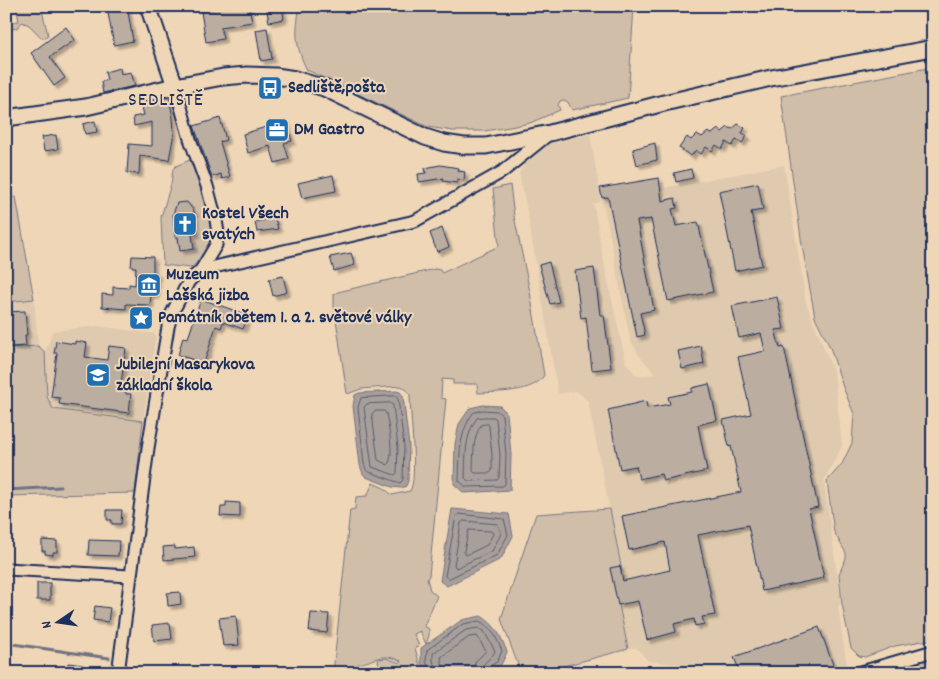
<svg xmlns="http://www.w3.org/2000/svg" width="939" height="679" viewBox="0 0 939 679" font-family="Dekko,sans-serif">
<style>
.built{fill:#dfcaaf;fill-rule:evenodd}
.green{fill:#d0bea9;stroke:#767684}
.water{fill:#a99f9a;stroke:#707282}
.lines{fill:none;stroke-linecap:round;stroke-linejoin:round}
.shore{stroke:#545c76;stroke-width:1}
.stream{stroke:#707282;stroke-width:3}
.building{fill:#bbada0;stroke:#1b2f5e;filter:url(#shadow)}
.street-casing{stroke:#1b2f5e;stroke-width:15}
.secondary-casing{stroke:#1b2f5e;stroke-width:19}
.street{stroke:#efd6b6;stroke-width:11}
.secondary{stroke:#efd6b6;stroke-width:15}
.labels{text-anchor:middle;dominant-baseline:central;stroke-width:4;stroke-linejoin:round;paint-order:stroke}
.poi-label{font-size:18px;font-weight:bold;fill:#1b2f5e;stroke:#efd6b6;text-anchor:start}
.quarter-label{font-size:20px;letter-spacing:1px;fill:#1b2f5e;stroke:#efd6b6}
</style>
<defs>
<filter id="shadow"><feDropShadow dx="3.5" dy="3.5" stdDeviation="1" flood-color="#0004"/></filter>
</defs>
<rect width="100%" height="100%" fill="#efd6b6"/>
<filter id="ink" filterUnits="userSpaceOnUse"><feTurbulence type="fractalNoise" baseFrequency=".02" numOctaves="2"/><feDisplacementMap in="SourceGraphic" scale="10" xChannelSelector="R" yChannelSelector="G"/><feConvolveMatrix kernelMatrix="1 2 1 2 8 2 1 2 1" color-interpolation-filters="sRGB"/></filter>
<g filter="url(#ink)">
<g class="built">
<path d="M590,134L601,200L784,165L806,303L834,373L842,446L824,481L841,602L838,607L848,673H690L675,664L648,661L636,647L628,649L613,575L622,571L588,401L577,391L558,394L527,210L519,174L528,157L544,145ZM601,201L605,211L630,339L639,355L655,374L637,376L626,363L604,264L595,211L593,204Z"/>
<polygon points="34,299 38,346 6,348 6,302"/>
<polygon points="98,326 156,334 143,421 53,409 47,397 45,352 53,331"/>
</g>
<g class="green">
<polygon points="16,6 41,6 48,35 43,39 29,25 22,22 17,28 6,30 6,23 19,21"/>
<path d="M300,6H634L628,98L572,110L568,102L564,100L560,101L558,105L560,110L530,123L510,127L484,131H453L428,127L307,70C295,46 295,32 300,6Z"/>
<polygon points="933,67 933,639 895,646 865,657 859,656 851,648 842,604 839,574 846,558 846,553 834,532 827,481 842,464 852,443 854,414 843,387 830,347 815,317 802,245 781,96"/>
<path d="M192,159C198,177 215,218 212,235C210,249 201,259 191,268L163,265L161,217L171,184L173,169L176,166Z"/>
<path d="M510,185L514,216L530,292L544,375C535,393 497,392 478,393L477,384H453V380L442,379L441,398L446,399L429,576L427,579L430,590L437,596L424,626L429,629V636L426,644L420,631L414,634L419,646L415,648L422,673H383L379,671L378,659L386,658L400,663L401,661C389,655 380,656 369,661C359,665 354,663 348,673H333L350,510L355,509L356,497L367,496L373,483L384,488L392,495L410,491C418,479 410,414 410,395L406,389L401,386L361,389L347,394L334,306V294L338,292L435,269L440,270L442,273L499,246L493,189Z"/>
<polygon points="16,197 34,299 6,302 6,198"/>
<polygon points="38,346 45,352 47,397 53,409 143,421 135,493 6,496 6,348"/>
<polygon points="610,509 622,571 613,575 628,649 537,673 521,673 501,619 536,514"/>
<polygon points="931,657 933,658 933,673 878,673"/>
</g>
<g class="water">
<polygon points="396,391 400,392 403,396 409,446 408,481 406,486 401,488 392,487 366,477 363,474 360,465 353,406 355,395 359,393"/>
<polygon points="483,405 500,406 507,413 511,454 510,490 464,493 454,484 455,444 459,424 470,408"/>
<polygon points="452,509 509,514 513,536 501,559 447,586 440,581"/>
<path d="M481,616C496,625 501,636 507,652L501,665L488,673H426L421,663V648L462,620Z"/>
</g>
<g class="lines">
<g class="shore">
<polygon points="395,396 398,399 404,446 403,480 400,483 367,471 364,464 358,407 361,398"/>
<polygon points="390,403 393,405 398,447 397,473 395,475 372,467 364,407 367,404"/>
<path d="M483,410L497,411L502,415L506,454L505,484L503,486L466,487L459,481C460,456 458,434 473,413Z"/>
<path d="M375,411H384L386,413C388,426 395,454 388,465L378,460L372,414Z"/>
<path d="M484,417H494L496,419L500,455L499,478L497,480L468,481L465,478C466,457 464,436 477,418Z"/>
<path d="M488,424L489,426L492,455V471L490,473H475L473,471C474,456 472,438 481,425Z"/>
<polygon points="459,514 504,519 508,535 497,555 448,579 445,576 456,516"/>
<polygon points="464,521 498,524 501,534 492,551 456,568 454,565 461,523"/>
<polygon points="469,530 491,531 493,534 487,545 466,555 464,552"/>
<path d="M430,673L426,661L427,650L463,624L479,621C492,627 497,639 502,651L497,662L488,667L487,673"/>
<path d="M436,673L433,660V653L466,630L478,628L484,631L495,651C491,661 481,661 480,673"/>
<polyline points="444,673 441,657 469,637 477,636 486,651 475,662 473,673"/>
</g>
<g class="stream">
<polyline points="6,490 60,487"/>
<polyline points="6,643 109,658"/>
</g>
</g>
<g class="building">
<polygon points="117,6 127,6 133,41 114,45 107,8"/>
<polygon points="232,6 249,6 252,22 221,27 223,39 206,42 201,12"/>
<polygon points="266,6 282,6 284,19 269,22"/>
<polygon points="66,27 75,40 50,57 65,78 54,86 31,53"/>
<polygon points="267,28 272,59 261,61 256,30"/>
<polygon points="120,68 121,74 131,72 135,86 103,93 101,82 107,80 105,72"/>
<polygon points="169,97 173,118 174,133 169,160 140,156 139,174 127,173 129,144 152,146 152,122 134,126 133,117 144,115 141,104"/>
<polygon points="220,118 226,140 220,142 230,177 222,179 221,174 212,177 194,126"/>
<polygon points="95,121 97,132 85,134 83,124"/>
<polygon points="286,121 292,141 284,143 289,159 275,163 270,146 248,153 243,134"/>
<polygon points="738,124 745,128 742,133 747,136 742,143 736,140 732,146 726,142 722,149 716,145 712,151 706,147 701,154 696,150 691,156 679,148 687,137 691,140 697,134 702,137 708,132 712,134 718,129 722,132 728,127 732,129"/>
<polygon points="56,135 58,149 44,151 42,137"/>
<polygon points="655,143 657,160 637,165 633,149"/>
<polygon points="440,165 459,168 458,171 465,172 464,180 457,179 457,183 443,181 444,178 419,182 418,174 426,173 425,168"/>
<polygon points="691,169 693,178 676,182 674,173"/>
<polygon points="333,175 336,191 302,198 298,183"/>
<polygon points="659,178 662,201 675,198 677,208 672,209 676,226 698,222 713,292 668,301 651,219 637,221 654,310 640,313 645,335 637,337 608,197 602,198 600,188"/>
<polygon points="758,183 763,210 751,212 762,265 735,271 719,191"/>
<polygon points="187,202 194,211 197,234 192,235 194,249 180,251 178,237 175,237 173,214 177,203"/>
<polygon points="275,218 278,229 257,232 255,222"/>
<polygon points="442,228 449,247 437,252 430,233"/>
<polygon points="351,253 355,265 334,271 330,257"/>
<polygon points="132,256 153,257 153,273 157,273 156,296 151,295 150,305 126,304 126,309 102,307 102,294 113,295 113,287 129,288 129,284 135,285 136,267 131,267"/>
<polygon points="549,262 559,302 550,304 539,265"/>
<polygon points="594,268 600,315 604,315 611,368 592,370 586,317 581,318 575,271"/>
<polygon points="283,276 287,292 273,296 269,279"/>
<polygon points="777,297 784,329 775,330 780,348 784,347 818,507 809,509 824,578 762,591 748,525 698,535 715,615 702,617 704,624 695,626 694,619 674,624 676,632 647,640 638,601 618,605 610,568 620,566 623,581 670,570 665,542 629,550 622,516 741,492 731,446 729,447 723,420 751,414 738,357 765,351 761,333 739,338 732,306"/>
<polygon points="201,299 248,315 243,329 223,322 221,328 216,326 204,363 178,355 183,337 188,338"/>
<polygon points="25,311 27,335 25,335 26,346 10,347 9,336 7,336 6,312"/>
<polygon points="56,341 75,344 75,341 87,343 85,357 107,360 109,346 126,348 120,390 126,391 126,394 131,394 129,413 59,404 60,398 51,397 57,353 54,353"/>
<polygon points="701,346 704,364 682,369 678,351"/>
<polygon points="709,384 717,420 698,425 707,471 663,481 661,474 639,479 636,466 620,469 608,410 646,401 647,408 670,404 668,397 692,392 692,388"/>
<polygon points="226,502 240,503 240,517 220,516 221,507 226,507"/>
<polygon points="107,510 122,510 121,524 112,524 112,520 107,520"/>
<polygon points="42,540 57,541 57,552 53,552 53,555 45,554 45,551 42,551"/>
<polygon points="89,540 119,541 118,556 88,555"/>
<polygon points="175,546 175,549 194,547 195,557 164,560 163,547"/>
<rect x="37" y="583" width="13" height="17"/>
<polygon points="180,592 181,604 168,606 167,593"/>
<polygon points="95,606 110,608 108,622 93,620"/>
<polygon points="311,613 329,614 327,633 309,631"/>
<polygon points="236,616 239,645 223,646 219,618"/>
<polygon points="170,623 172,639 154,641 152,625"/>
<polygon points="819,627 835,670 826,673 740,673 734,657"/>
<polygon points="68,663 83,665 82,673 67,673"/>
</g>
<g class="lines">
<defs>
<g id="street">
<polyline points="201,270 415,221 502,172 549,134"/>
<polyline points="6,569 130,576"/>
<polyline points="118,673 148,448 168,327 172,313 189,281 201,270 216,245 218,233 216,220 207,186 190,139 175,86"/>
<polyline points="858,673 933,651"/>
</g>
<g id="secondary">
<polyline points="148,6 175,86"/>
<polyline points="6,118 86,107 175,86 223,77 247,75 276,76 295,79 324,88 425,137 444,143 464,146 486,146 550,133 664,103 771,78 933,48"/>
</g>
</defs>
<use href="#street" class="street-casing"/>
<use href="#secondary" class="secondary-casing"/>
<use href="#street" class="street"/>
<use href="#secondary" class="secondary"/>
</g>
</g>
<defs>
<symbol id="bus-square" viewBox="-11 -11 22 22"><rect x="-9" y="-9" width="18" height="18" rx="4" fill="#1f6fb2" stroke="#efd6b6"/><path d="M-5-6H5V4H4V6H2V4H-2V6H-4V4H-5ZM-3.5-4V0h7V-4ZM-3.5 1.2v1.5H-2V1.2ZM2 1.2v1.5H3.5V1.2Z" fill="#fff"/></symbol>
<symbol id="office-square" viewBox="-11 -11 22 22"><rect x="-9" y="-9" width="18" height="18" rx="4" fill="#1f6fb2" stroke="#efd6b6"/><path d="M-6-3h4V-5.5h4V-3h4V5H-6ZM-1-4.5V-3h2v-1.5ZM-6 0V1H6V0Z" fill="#fff"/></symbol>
<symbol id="church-square" viewBox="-11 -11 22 22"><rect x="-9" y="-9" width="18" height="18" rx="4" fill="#1f6fb2" stroke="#efd6b6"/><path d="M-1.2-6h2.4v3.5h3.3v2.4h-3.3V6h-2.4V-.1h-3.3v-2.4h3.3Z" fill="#fff"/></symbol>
<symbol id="museum-square" viewBox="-11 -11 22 22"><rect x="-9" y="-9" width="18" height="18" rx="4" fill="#1f6fb2" stroke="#efd6b6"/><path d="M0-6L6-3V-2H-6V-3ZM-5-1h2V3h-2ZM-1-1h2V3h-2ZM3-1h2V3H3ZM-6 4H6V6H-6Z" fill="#fff"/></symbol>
<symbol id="sight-square" viewBox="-11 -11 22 22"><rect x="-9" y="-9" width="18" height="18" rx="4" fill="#1f6fb2" stroke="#efd6b6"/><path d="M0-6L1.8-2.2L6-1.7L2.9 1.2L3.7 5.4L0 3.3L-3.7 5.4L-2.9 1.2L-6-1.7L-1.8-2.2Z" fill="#fff"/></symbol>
<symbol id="school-square" viewBox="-11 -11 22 22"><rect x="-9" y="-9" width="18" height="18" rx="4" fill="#1f6fb2" stroke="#efd6b6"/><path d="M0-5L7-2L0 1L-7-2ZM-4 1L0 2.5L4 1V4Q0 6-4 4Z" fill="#fff"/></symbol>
</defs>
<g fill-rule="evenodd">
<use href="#bus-square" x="256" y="74" width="28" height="28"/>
<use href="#office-square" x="263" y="116" width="28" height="28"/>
<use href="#church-square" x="171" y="210" width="28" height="28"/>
<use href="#museum-square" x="135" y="271" width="28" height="28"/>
<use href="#sight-square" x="127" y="304" width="28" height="28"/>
<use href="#school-square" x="84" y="361" width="28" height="28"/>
</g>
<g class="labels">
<g class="poi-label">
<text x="288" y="88">Sedliště,pošta</text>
<text x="294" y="130">DM Gastro</text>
<text x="202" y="214">Kostel Všech<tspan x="202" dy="21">svatých</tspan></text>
<text x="166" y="275">Muzeum<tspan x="166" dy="21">Lašská jizba</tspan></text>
<text x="158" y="318">Památník obětem 1. a 2. světové války</text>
<text x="116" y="365">Jubilejní Masarykova<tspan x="116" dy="21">základní škola</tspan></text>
</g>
<g class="quarter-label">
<text x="166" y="101">SEDLIŠTĚ</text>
</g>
</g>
<rect width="939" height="679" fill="none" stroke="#efd6b6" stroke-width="25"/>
<rect x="12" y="12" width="914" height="654" fill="none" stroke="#1b2f5e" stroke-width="2" filter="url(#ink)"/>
<g transform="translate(58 622) rotate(257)" stroke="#efd6b6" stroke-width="4" paint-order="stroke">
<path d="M0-4L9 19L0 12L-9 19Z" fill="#1b2f5e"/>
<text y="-8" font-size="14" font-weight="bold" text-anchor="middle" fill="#1b2f5e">N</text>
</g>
</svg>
